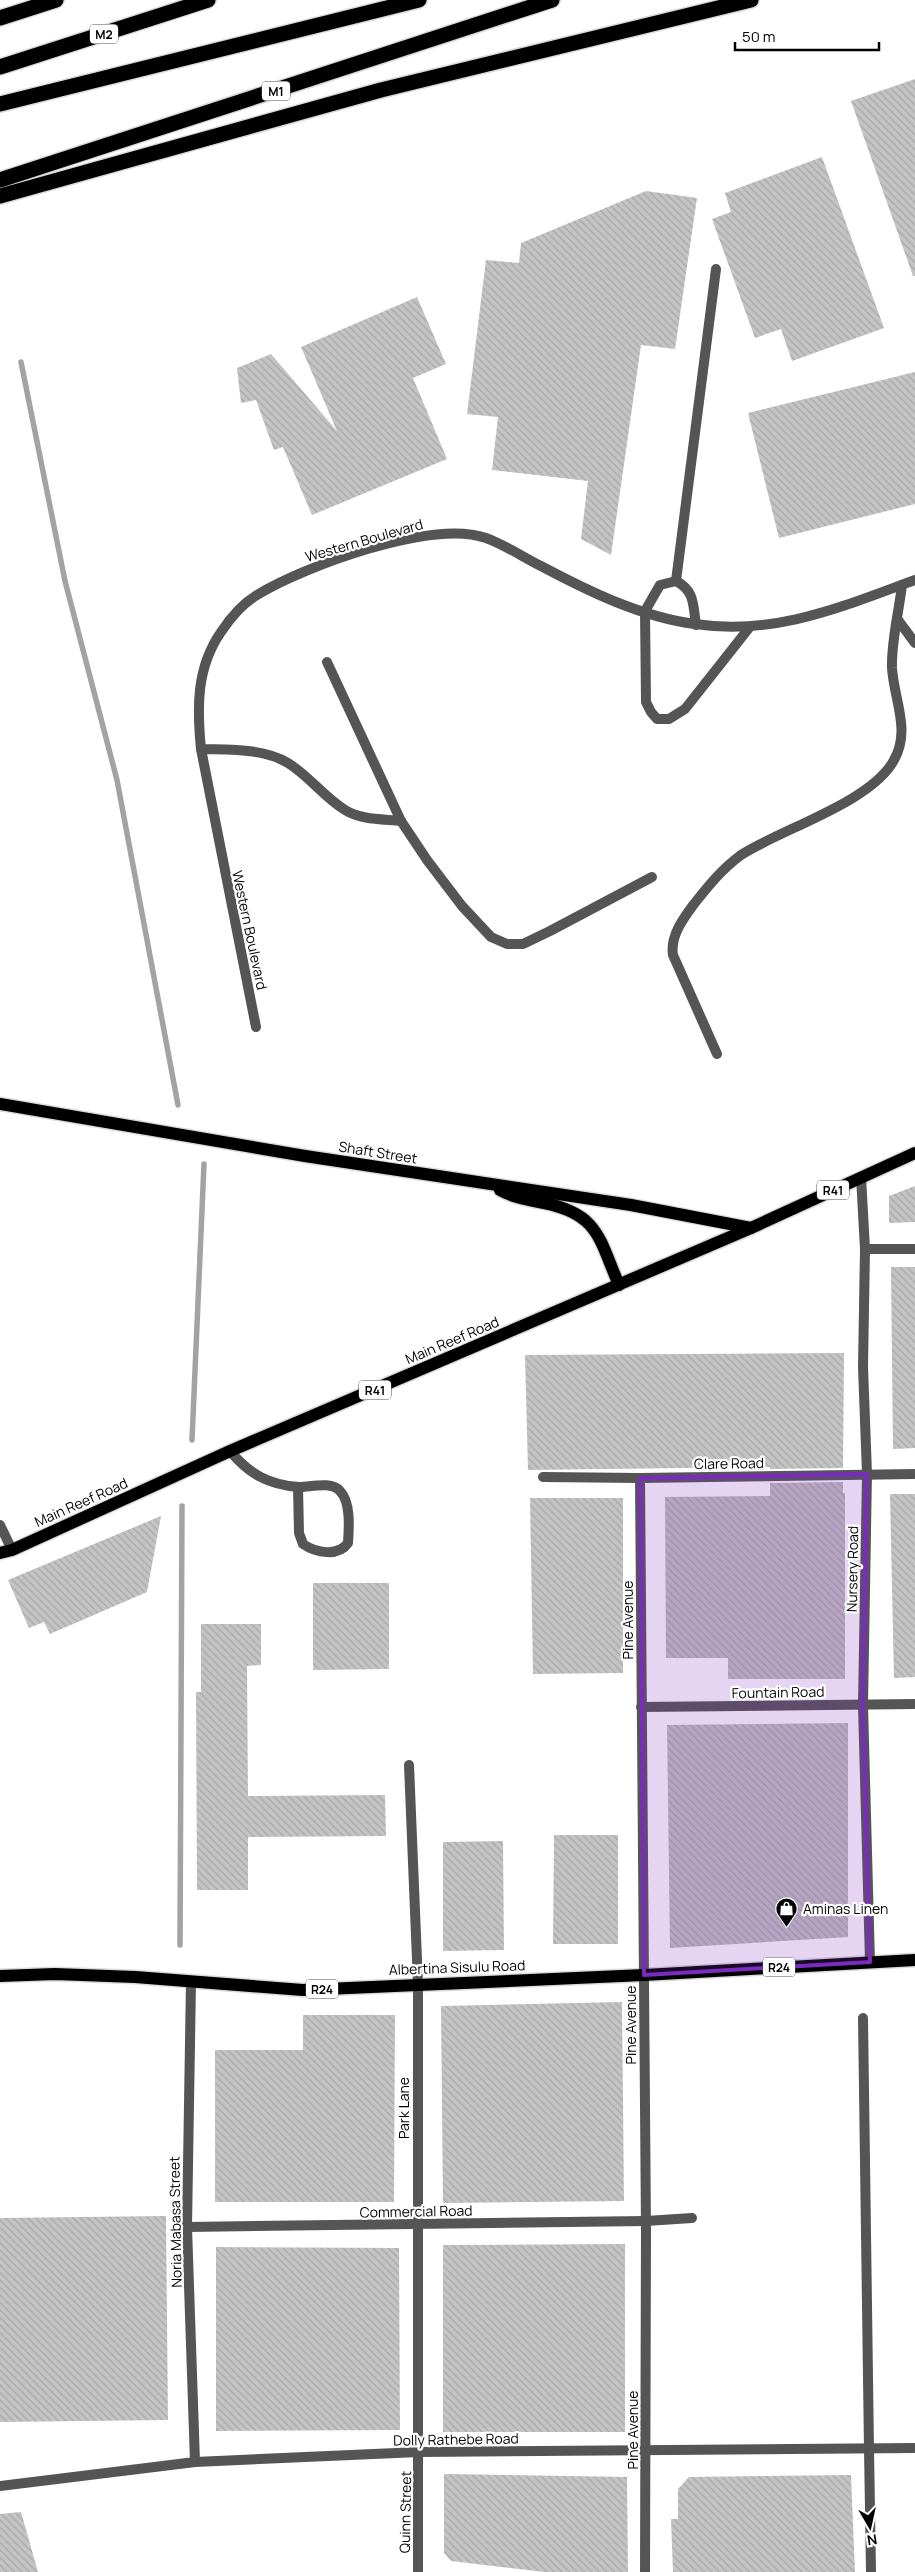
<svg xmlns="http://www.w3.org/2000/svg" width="915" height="2572" viewBox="0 0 915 2572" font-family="Manrope,sans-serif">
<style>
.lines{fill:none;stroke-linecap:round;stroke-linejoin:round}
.stream{stroke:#a3a3a3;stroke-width:5.5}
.building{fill:url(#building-back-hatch)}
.primary-casing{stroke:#dbdbdb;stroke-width:15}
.highway-casing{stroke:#dbdbdb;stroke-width:18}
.lane{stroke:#555;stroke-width:10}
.street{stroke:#555;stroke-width:10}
.primary{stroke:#000;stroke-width:12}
.highway{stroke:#000;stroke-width:15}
.marked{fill:#7b2cbf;fill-opacity:0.2;stroke:#7b2cbf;stroke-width:4;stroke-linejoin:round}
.labels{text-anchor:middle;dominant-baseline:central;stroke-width:4.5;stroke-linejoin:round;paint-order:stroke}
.shield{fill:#fff;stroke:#4c4c4c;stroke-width:1}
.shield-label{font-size:12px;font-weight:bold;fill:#000}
.street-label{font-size:14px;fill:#000;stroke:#fff}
.poi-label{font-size:14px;fill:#000;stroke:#fff;text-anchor:start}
</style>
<defs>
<pattern id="building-back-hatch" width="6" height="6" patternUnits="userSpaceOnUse" patternTransform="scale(1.25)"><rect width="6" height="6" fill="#c4c4c4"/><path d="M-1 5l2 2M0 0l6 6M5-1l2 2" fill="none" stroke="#a7a7a7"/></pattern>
</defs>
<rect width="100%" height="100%" fill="#fff"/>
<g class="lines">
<g class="stream">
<polyline points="21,362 65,581 117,780 178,1105"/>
<polyline points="192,1440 204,1164"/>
<polyline points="180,1945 182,1506"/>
</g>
</g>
<g class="building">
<polygon points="915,79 915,276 913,276 851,101"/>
<polygon points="822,157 884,328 792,361 781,329 755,338 712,219 731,212 725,193"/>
<polygon points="646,191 697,198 675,349 641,345 611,555 581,539 588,481 492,470 498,417 467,414 486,260 519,263 521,243"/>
<polygon points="417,297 446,364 413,378 447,459 312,515 283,447 274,450 256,400 241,403 237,368 271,354 337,431 301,347"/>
<polygon points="915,372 915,504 779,538 748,413"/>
<polygon points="915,1186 915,1222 889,1223 889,1196"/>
<polygon points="891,1267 915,1267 915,1448 893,1449"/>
<polygon points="844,1353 843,1468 770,1469 770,1467 528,1470 525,1355"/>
<polygon points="843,1482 843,1493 845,1493 845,1679 728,1679 728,1658 666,1658 665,1497 770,1496 770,1483"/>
<polygon points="890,1494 915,1494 915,1677 894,1678"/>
<polygon points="530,1498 623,1498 623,1673 533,1674"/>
<polygon points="161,1516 147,1592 50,1634 44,1622 29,1628 8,1580"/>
<polygon points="313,1583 389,1583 389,1669 313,1670"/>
<polygon points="201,1624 261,1624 261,1665 247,1666 248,1796 385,1795 386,1836 248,1837 248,1890 197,1890 196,1692 201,1692"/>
<polygon points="848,1723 848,1937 670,1948 667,1725"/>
<polygon points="554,1835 618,1835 618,1944 553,1944"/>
<polygon points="503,1841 504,1950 443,1951 443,1842"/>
<polygon points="622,2002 624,2201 443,2203 441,2006"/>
<polygon points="303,2015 395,2015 394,2202 215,2202 215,2050 303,2050"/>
<polygon points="166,2216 168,2420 0,2422 0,2218"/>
<polygon points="625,2244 625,2432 443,2432 443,2245"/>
<polygon points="216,2247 399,2248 400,2430 216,2431"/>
<polygon points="444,2474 627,2477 628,2572 545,2572 451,2561 444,2553"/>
<polygon points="851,2475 855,2572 673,2572 671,2519 678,2519 678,2489 689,2477"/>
<polygon points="21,2512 38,2572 0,2572 0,2514"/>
</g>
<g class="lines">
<defs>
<g id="primary">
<polyline points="0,1104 305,1156 631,1205 751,1228"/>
<path d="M500,1190C514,1198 529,1200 544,1203C599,1214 599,1239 619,1285"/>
<polyline points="0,1553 12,1550 230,1451 751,1228 915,1153"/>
<polyline points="0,1976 55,1974 135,1977 303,1990 644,1975 915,1960"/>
</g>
<g id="highway">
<polyline points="0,18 56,0"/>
<polyline points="0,67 208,0"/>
<polyline points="0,104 419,0"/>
<polyline points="0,180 552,0"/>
<polyline points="0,196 381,90 751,0"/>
</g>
</defs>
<use href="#primary" class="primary-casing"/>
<use href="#highway" class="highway-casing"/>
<g class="lane">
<polyline points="676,581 716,269"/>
<polyline points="898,620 915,643"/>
<path d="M696,625C693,605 695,591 676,581L660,585L645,611L646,702L651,712L657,719H669L685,709L749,628"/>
<polyline points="327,662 401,821"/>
<path d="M201,749C229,750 263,748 288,763C309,776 324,797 345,810C361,820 383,819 401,821L427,860L462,906L491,937L507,944H523L550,931L652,877"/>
<path d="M717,1054L673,955C670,936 683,919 694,904C709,885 722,869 741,855C781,829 872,802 894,760C911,730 894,700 892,668C891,643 899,611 902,585"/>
<path d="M230,1451C249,1474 269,1485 299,1487C311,1487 331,1481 340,1491C351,1502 349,1528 348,1543C338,1557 316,1553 303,1544L299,1533L298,1487"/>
<polyline points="543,1477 640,1478"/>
<polyline points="863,2018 869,2449"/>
<polyline points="646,2221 692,2218"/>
</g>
<g class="street">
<path d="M256,1027L201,749C197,708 196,668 221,632C231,617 242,604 257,595C305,566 432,519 486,538C505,545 523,557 541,566C588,591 641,617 695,624C775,636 841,607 915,580"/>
<polyline points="861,1177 865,1249 863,1367 867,1474 863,1705 870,1962"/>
<polyline points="865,1249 915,1249"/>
<polyline points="0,1525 12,1550"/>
<polyline points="641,1707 915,1704"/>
<polyline points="409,1765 418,1984 418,2572"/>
<polyline points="191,1981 187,2227 195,2462"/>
<polyline points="187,2227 646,2221"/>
<polyline points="869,2449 871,2572"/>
<polyline points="0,2486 195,2462 419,2452 915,2448"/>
<polyline points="645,2572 646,2231 640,1478 915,1474"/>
</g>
<use href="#primary" class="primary"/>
<use href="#highway" class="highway"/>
</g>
<path class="marked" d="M867,1474L863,1705L870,1962L644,1975L640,1478Z"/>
<defs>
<symbol id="shop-pin" viewBox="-11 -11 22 30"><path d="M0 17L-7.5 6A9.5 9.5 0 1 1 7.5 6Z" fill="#000" stroke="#fff"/><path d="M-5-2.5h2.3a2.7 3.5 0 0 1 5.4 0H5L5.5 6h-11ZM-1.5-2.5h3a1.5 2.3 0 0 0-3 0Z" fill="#fff"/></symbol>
</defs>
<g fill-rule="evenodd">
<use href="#shop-pin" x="774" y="1896" width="25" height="34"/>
</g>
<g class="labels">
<g class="shield">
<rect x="90" y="24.5" width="28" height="19" rx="4"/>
<rect x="262" y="81.5" width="28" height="19" rx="4"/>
<rect x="817" y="1180.5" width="32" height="19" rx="4"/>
<rect x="359" y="1380.5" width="32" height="19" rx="4"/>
<rect x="763" y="1957.5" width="32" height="19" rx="4"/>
<rect x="306" y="1979.5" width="32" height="19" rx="4"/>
</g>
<g class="shield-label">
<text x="104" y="34">M2</text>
<text x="276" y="91">M1</text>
<text x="833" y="1190">R41</text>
<text x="375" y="1390">R41</text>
<text x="779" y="1967">R24</text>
<text x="322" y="1989">R24</text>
</g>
<g class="street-label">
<text transform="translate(364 540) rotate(-16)">Western Boulevard</text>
<text transform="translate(250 930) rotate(78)">Western Boulevard</text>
<text transform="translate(378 1152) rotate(9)">Shaft Street</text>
<text transform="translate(452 1340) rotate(-23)">Main Reef Road</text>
<text transform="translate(729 1463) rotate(-1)">Clare Road</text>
<text transform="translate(81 1502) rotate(-24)">Main Reef Road</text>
<text transform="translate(852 1569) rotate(-89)">Nursery Road</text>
<text transform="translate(627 1620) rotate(-90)">Pine Avenue</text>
<text transform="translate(778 1692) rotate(-1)">Fountain Road</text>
<text transform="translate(457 1967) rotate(-2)">Albertina Sisulu Road</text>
<text transform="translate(630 2025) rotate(-90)">Pine Avenue</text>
<text transform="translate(403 2108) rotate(-90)">Park Lane</text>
<text transform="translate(416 2211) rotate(-1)">Commercial Road</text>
<text transform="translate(175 2222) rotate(-91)">Noria Mabasa Street</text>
<text transform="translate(632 2430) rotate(-90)">Pine Avenue</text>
<text transform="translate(456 2439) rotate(-1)">Dolly Rathebe Road</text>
<text transform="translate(405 2512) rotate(-89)">Quinn Street</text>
</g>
<g class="poi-label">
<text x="803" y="1908">Aminas Linen</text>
</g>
</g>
<g transform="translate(870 2527) rotate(171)" stroke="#ffffff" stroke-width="4" paint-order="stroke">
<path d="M0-4L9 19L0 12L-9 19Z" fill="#000000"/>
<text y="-8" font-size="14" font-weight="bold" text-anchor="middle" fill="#000000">N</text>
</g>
<path d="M735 42v8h144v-8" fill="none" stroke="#000000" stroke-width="2.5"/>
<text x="742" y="42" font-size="15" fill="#000000" stroke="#ffffff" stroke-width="4" paint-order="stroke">50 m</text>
</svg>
